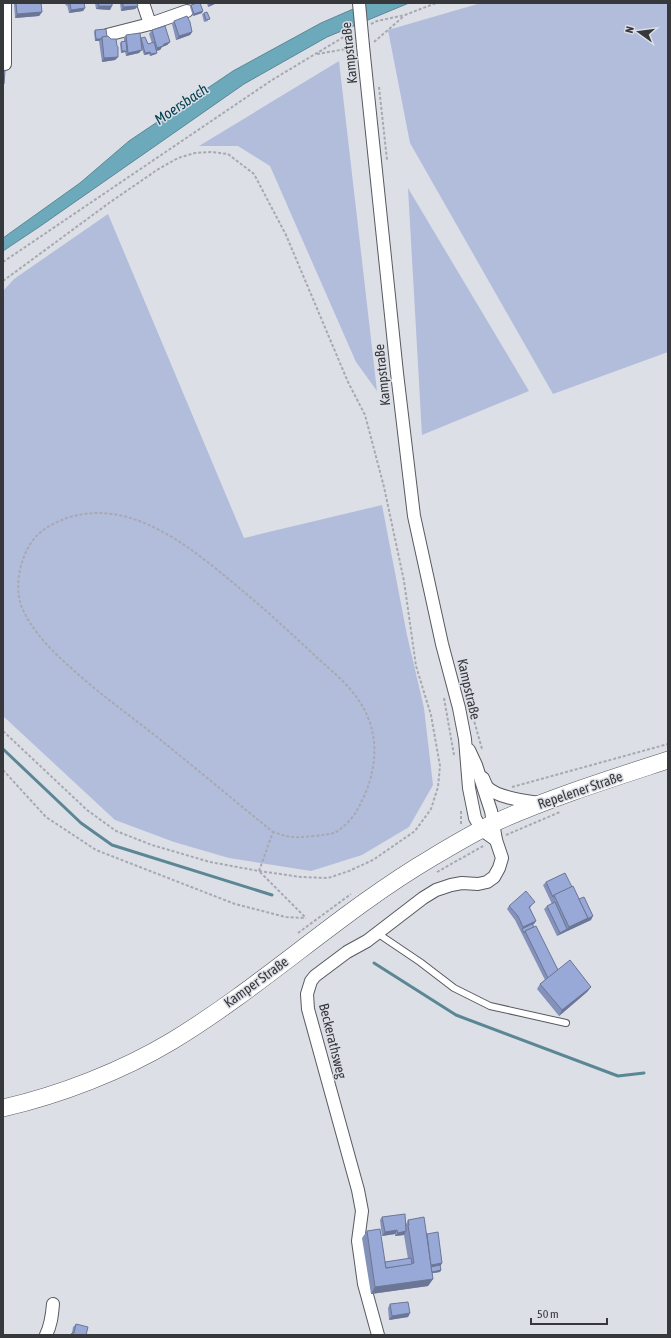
<svg xmlns="http://www.w3.org/2000/svg" width="671" height="1338" viewBox="0 0 671 1338" font-family="'Asap Condensed',sans-serif">
<style>
.green{fill:#b2bddc}
.water{fill:#6ba9bb;stroke:#5b8795}
.lines{fill:none;stroke-linecap:round;stroke-linejoin:round}
.stream{stroke:#5b8795;stroke-width:3}
.lane-casing{stroke:#585a60;stroke-width:8}
.street-casing{stroke:#585a60;stroke-width:14}
.secondary-casing{stroke:#585a60;stroke-width:18}
.path{stroke:#a8a9b0;stroke-width:2;stroke-dasharray:3 2;stroke-linecap:butt}
.lane{stroke:#fff;stroke-width:6}
.street{stroke:#fff;stroke-width:12}
.secondary{stroke:#fff;stroke-width:17}
.street-bridge-casing{stroke:#585a60;stroke-width:14;stroke-linecap:butt}
.street-bridge{stroke:#fff;stroke-width:12}
.wall{fill:#8491b9}
.shaded-wall{fill:#6b7696}
.building{fill:#99a9d7;stroke:#6b7696}
.labels{text-anchor:middle;dominant-baseline:central;stroke-width:3;stroke-linejoin:round;paint-order:stroke}
.street-label{font-size:14px;fill:#37383b;stroke:#dddfe7}
.water-label{font-size:15px;font-style:italic;fill:#06414f;stroke:#dddfe7}
</style>
<rect width="100%" height="100%" fill="#dddfe7"/>
<g class="green">
<polygon points="481,3 668,3 668,352 553,394 410,143 388,30"/>
<polygon points="339,61 377,391 356,362 270,166 238,146 199,146"/>
<polygon points="408,188 529,391 422,435"/>
<polygon points="108,214 244,538 382,505 407,635 424,708 433,785 409,827 362,855 311,871 229,858 174,842 115,820 3,716 3,291 14,279"/>
</g>
<polygon class="water" points="367,3 409,3 327,37 244,84 39,227 3,251 3,238 80,183 129,141 233,71 321,23"/>
<g class="lines">
<g class="stream">
<polyline points="3,749 81,823 112,845 272,895"/>
<polyline points="374,963 456,1015 618,1076 644,1073"/>
</g>
<defs>
<polyline id="lane" points="377,933 420,962 454,988 490,1006 566,1023"/>
<g id="street">
<polyline points="150,24 187,11"/>
<polyline points="107,35 150,24 143,3"/>
<polyline points="363,46 397,373 414,516 442,644 459,708 465,739 469,788 475,818 482,830 496,840"/>
<polyline points="5,64 5,3"/>
<path d="M483,778C484,781 486,785 487,787C497,798 526,801 540,803"/>
<path d="M46,1335C51,1325 52,1316 53,1304"/>
<polyline points="378,1335 364,1284 360,1255 358,1241 362,1211 358,1190 308,1009 307,994 311,981 315,976 347,952 367,941 423,898 436,890 451,885 462,883 478,884 487,882 494,877 499,868 502,858 496,840 491,811 476,765 469,750"/>
</g>
<path id="secondary" d="M3,1108C60,1095 122,1071 172,1041C263,986 341,911 433,857C453,845 475,832 496,822C552,797 610,779 668,760"/>
</defs>
<use href="#lane" class="lane-casing"/>
<use href="#street" class="street-casing"/>
<use href="#secondary" class="secondary-casing"/>
<g class="path">
<polyline points="371,24 377,21 405,15 436,3"/>
<polyline points="374,42 404,16"/>
<polyline points="317,54 352,48"/>
<polyline points="379,87 387,160"/>
<polyline points="3,262 272,80 352,32"/>
<polyline points="3,281 109,203 157,170 178,158 195,153 211,152 228,154 254,174 286,235 348,382 365,415 384,487 404,581 416,666 431,715 440,766 438,787 431,809 415,831 373,860 349,871 328,878 301,877 259,871 210,862 152,845 116,831 87,810 3,731"/>
<polyline points="444,698 454,755"/>
<polyline points="473,717 482,749"/>
<polyline points="3,770 46,817 96,850 235,904 286,917 306,918"/>
<polyline points="512,787 668,744"/>
<polyline points="461,824 461,811"/>
<polyline points="506,835 560,812"/>
<path d="M259,871L273,832C236,802 199,771 162,741C131,716 99,694 70,667C52,651 35,634 24,612C14,594 18,566 28,548C36,532 51,524 67,518C134,496 196,552 244,592C266,610 287,630 309,650C322,663 338,675 350,689C383,726 380,771 356,812C352,819 341,830 334,833C328,835 299,838 293,837C287,837 280,834 273,832"/>
<polyline points="260,872 305,917"/>
<polyline points="437,872 485,845"/>
<polyline points="298,933 351,894"/>
</g>
<use href="#lane" class="lane"/>
<use href="#street" class="street"/>
<use href="#secondary" class="secondary"/>
<defs>
<polyline id="street-bridge" points="359,3 363,46"/>
</defs>
<use href="#street-bridge" class="street-bridge-casing"/>
<use href="#street-bridge" class="street-bridge"/>
</g>
<g class="wall">
<polygon points="14,3 41,3 42,12 39,16 15,18"/>
<polygon points="65,3 84,3 85,8 83,11 69,13 67,5 66,6"/>
<polygon points="95,3 112,3 110,10 96,9"/>
<polygon points="120,3 137,3 138,6 135,9 121,11"/>
<polygon points="207,3 217,3 208,7"/>
<polygon points="191,5 202,13 193,16 190,7"/>
<polygon points="204,13 208,21 204,22 202,14"/>
<polygon points="174,21 192,32 190,35 176,40 172,24"/>
<polygon points="95,30 107,37 118,57 115,60 102,62 99,41 95,41 94,32"/>
<polygon points="152,30 170,42 167,45 162,47 160,50 156,51 156,54 150,56 149,54 144,55 141,46 139,53 126,56 125,52 121,53 120,44 121,42 124,41 124,38 126,35 140,39 148,44 152,43 149,34"/>
<polygon points="546,882 572,887 591,920 557,936 544,909 547,906 552,904 543,885"/>
<polygon points="532,905 530,908 536,921 533,925 558,970 591,987 587,992 559,1016 537,989 540,984 545,980 515,920 507,909 509,906"/>
<polygon points="382,1217 406,1224 408,1220 427,1234 442,1263 440,1266 441,1270 440,1272 432,1273 433,1279 428,1286 371,1294 362,1238 367,1231 385,1262 408,1259 404,1235 395,1236 395,1234 382,1236 380,1220"/>
<polygon points="390,1304 410,1313 408,1317 389,1320 388,1308"/>
<polygon points="76,1324 86,1335 66,1335 67,1334 70,1335 72,1333 73,1327"/>
</g>
<g class="shaded-wall">
<polygon points="211,3 217,3 208,7"/>
<polygon points="99,6 112,6 110,10 96,9"/>
<polygon points="138,6 135,9 121,11 123,7"/>
<polygon points="85,8 83,11 69,13 71,10"/>
<polygon points="203,11 202,13 193,16 194,14"/>
<polygon points="42,12 39,16 15,18 17,14"/>
<polygon points="192,32 190,35 176,40 179,36"/>
<polygon points="96,39 101,39 99,41 95,41"/>
<polygon points="170,42 167,45 162,47 160,50 155,51 157,48 164,44"/>
<polygon points="142,50 139,53 126,56 128,53"/>
<polygon points="122,51 127,51 125,52 121,53"/>
<polygon points="150,52 149,54 144,55 145,53"/>
<polygon points="157,53 156,54 150,56 151,54"/>
<polygon points="118,57 115,60 102,62 104,58"/>
<polygon points="593,916 591,920 565,932 569,927 588,918"/>
<polygon points="536,921 534,924 522,930 522,929 523,927"/>
<polygon points="567,929 565,932 557,936 560,933"/>
<polygon points="591,987 587,992 559,1016 562,1010"/>
<polygon points="397,1230 395,1234 382,1236 385,1232"/>
<polygon points="406,1231 404,1235 395,1236 398,1233"/>
<polygon points="442,1263 440,1267 427,1267 428,1266"/>
<polygon points="441,1270 440,1272 427,1274 428,1272"/>
<polygon points="433,1279 428,1286 371,1294 375,1287"/>
<polygon points="410,1313 408,1317 389,1320 392,1316"/>
</g>
<g class="building">
<polygon points="16,3 41,3 42,12 17,14"/>
<polygon points="70,3 84,3 85,8 71,10"/>
<polygon points="98,3 112,3 112,6 99,6"/>
<polygon points="123,3 137,3 138,6 123,7"/>
<polygon points="197,3 200,3 203,11 194,14 191,5"/>
<polygon points="207,12 210,19 206,20 204,13"/>
<polygon points="187,16 190,22 192,32 179,36 174,21"/>
<polygon points="165,26 170,42 164,44 163,46 157,48 152,30"/>
<polygon points="106,29 107,37 102,37 101,39 96,39 95,30"/>
<polygon points="140,33 142,50 128,53 126,35"/>
<polygon points="108,36 111,39 116,39 117,46 118,47 118,57 104,58 102,37"/>
<polygon points="145,37 148,44 154,42 157,53 151,54 150,52 145,53 141,38"/>
<polygon points="126,41 127,51 122,51 121,42"/>
<polygon points="3,71 5,71 4,84 3,84"/>
<polygon points="565,873 572,887 554,895 553,897 546,882"/>
<polygon points="573,886 588,918 569,927 554,895"/>
<polygon points="526,891 535,902 529,907 536,921 523,927 518,916 509,906"/>
<polygon points="584,897 593,916 587,919 588,918 579,899"/>
<polygon points="555,902 567,929 560,933 547,906"/>
<polygon points="532,924 534,927 525,931 524,933 522,929"/>
<polygon points="536,926 558,970 548,978 525,931"/>
<polygon points="570,960 591,987 562,1010 540,984"/>
<polygon points="405,1214 406,1231 398,1233 397,1230 385,1232 382,1217"/>
<polygon points="424,1217 433,1279 375,1287 367,1231 380,1229 386,1268 414,1263 408,1225 409,1225 408,1220"/>
<polygon points="438,1232 442,1263 431,1265 427,1234"/>
<polygon points="411,1258 412,1264 386,1268 385,1262"/>
<polygon points="440,1265 441,1270 432,1272 431,1267"/>
<polygon points="408,1302 410,1313 392,1316 390,1304"/>
<polygon points="76,1324 88,1327 86,1335 71,1335 72,1333 74,1333"/>
</g>
<g class="labels">
<g class="street-label">
<text transform="translate(349 53) rotate(-96)">Kampstraße</text>
<text transform="translate(382 375) rotate(-96)">Kampstraße</text>
<text transform="translate(469 689) rotate(77)">Kampstraße</text>
<text transform="translate(580 790) rotate(-19)">Repelener Straße</text>
<text transform="translate(256 982) rotate(-36)">Kamper Straße</text>
<text transform="translate(333 1041) rotate(76)">Beckerathsweg</text>
</g>
<g class="water-label">
<text transform="translate(181 104) rotate(-34)">Moersbach</text>
</g>
</g>
<rect width="671" height="1338" fill="none" stroke="#37383b" stroke-width="8"/>
<g transform="translate(639 32) rotate(284)" stroke="#dddfe7" stroke-width="3" paint-order="stroke">
<path d="M0-3L7 15L0 10L-7 15Z" fill="#37383b"/>
<text y="-6" font-size="11" font-weight="bold" text-anchor="middle" fill="#37383b">N</text>
</g>
<path d="M531 1318v6h76v-6" fill="none" stroke="#37383b" stroke-width="2"/>
<text x="537" y="1318" font-size="12" fill="#37383b" stroke="#dddfe7" stroke-width="3" paint-order="stroke">50 m</text>
</svg>
